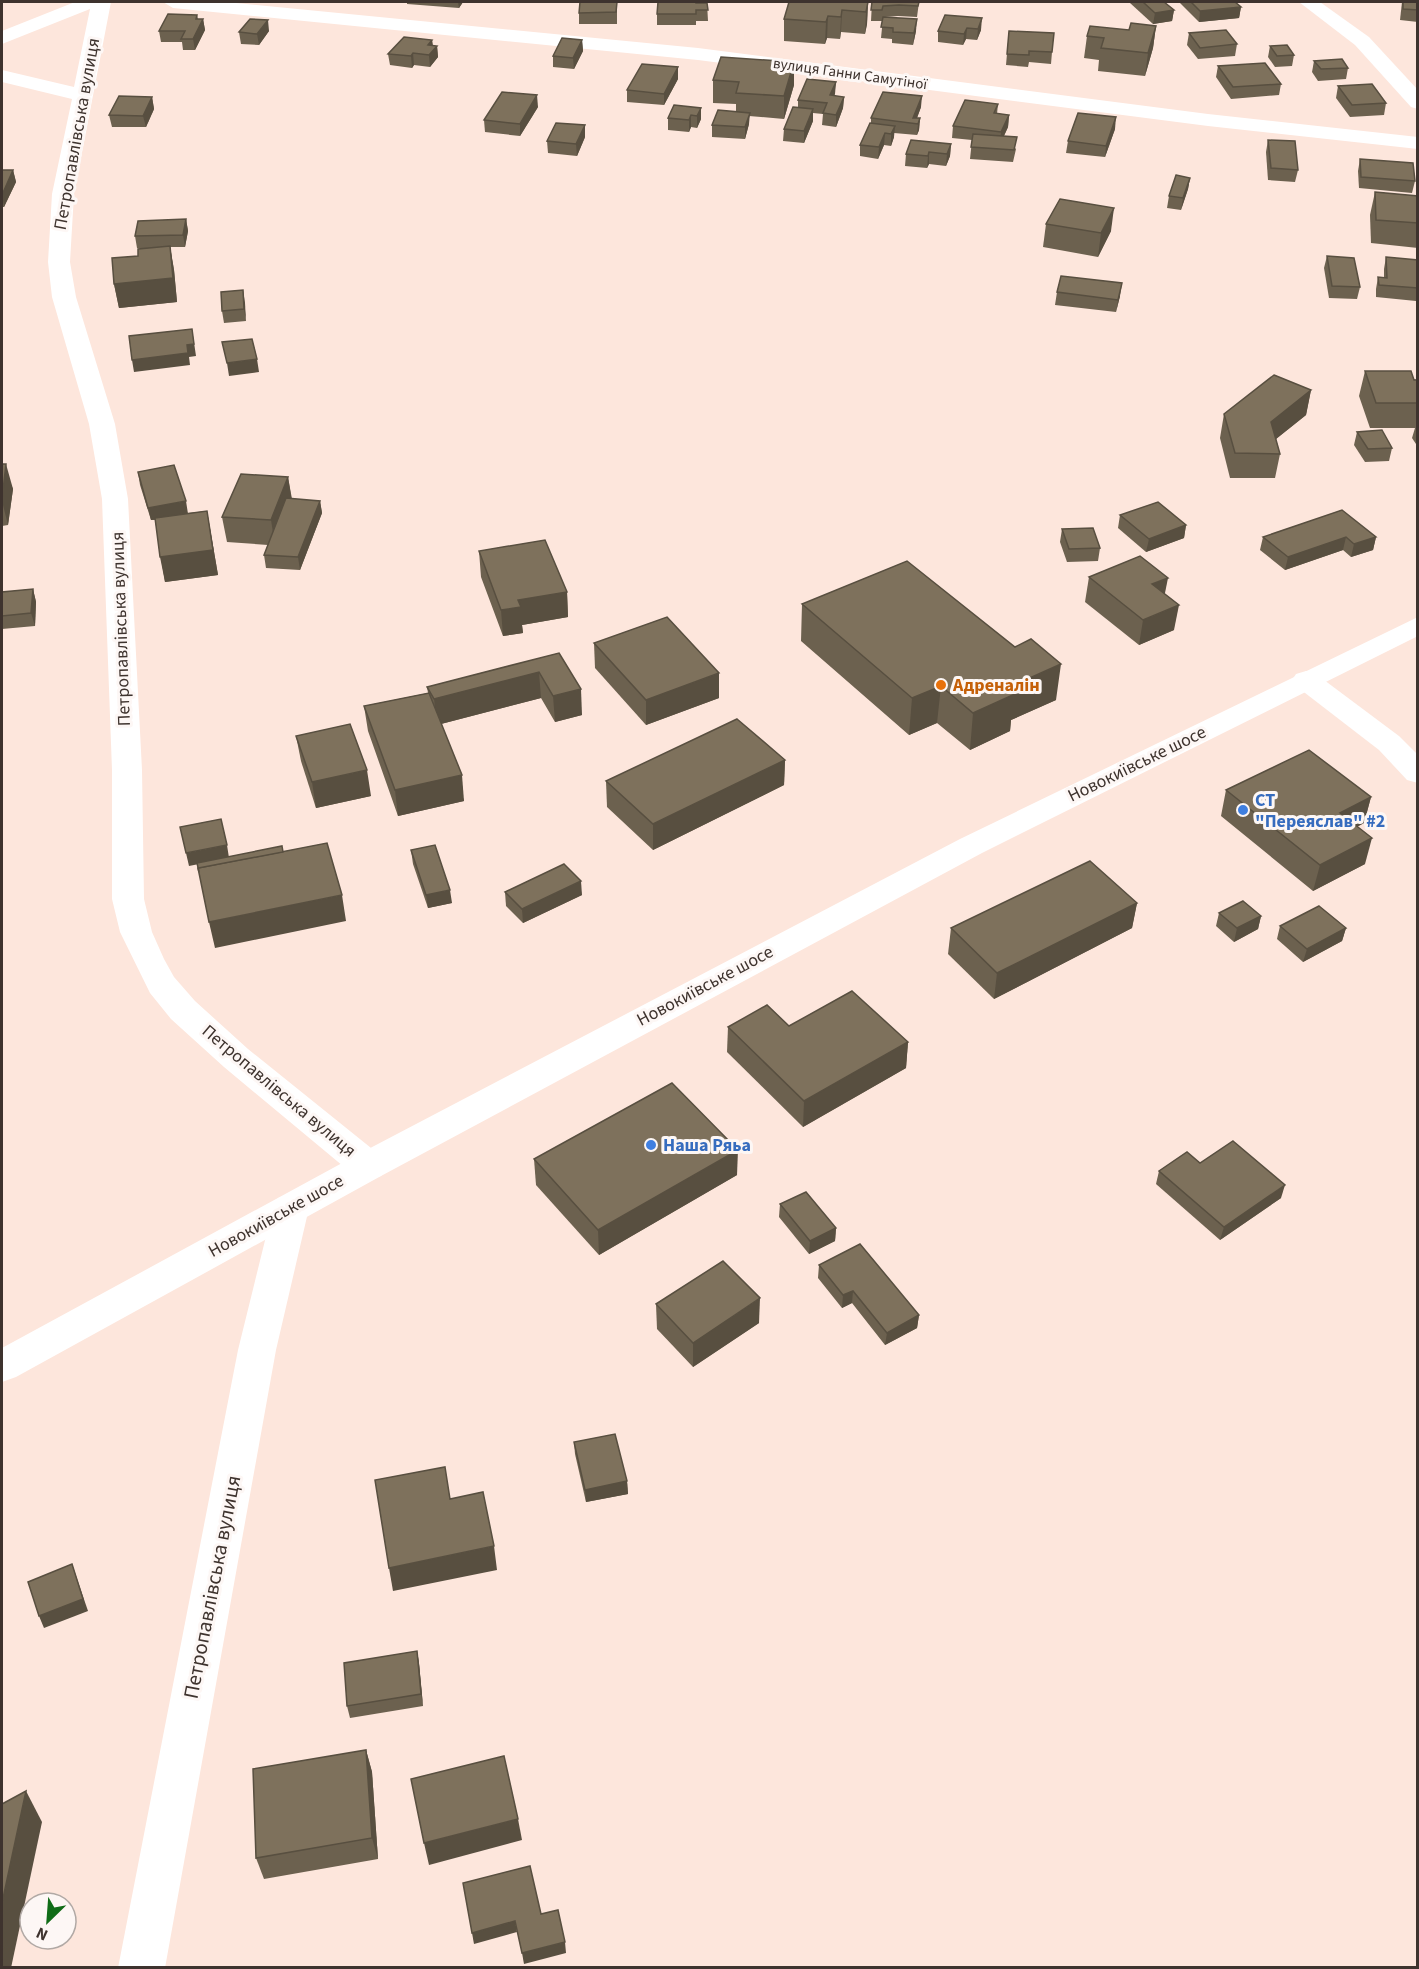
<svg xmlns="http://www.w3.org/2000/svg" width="1419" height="1969" viewBox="0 0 1419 1969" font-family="'Source Sans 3',sans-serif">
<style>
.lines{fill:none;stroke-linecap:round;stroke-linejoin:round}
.minor{fill:#fff;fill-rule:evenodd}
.major{fill:#fff;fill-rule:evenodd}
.wall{fill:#6c614f}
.shaded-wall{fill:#584f40}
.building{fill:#7e715c;stroke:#584f40;stroke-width:1.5}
.food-dot{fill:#e8710a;stroke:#fdf7f5;stroke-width:2}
.shop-dot{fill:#3f7fe0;stroke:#fdf7f5;stroke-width:2}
.labels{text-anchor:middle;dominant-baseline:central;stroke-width:6;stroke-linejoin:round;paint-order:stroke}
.far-street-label{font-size:15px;fill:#3e332e;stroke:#fdf7f5}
.street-label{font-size:18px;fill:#3e332e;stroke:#fdf7f5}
.food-label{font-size:18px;font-weight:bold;fill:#c56008;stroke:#fdf7f5;text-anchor:start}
.shop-label{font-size:18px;font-weight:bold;fill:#366cbe;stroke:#fdf7f5;text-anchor:start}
.near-street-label{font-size:21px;fill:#3e332e;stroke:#fdf7f5}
</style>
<rect width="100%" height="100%" fill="#fde6dc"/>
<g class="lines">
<g class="minor">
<polygon points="75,2 111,2 74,194 70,262 76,297 115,424 128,499 142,770 144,899 152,932 164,959 174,977 195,1001 248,1049 381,1156 386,1166 381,1176 368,1180 355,1176 224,1067 171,1019 150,993 120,932 112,899 112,770 102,499 89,424 52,297 48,262 52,194 72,99 2,82 2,70 74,87 90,9 2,44 2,31"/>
<polygon points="163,2 226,2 698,48 1208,114 1418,137 1418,149 1208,126 698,60 173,8"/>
<polygon points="1299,2 1320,2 1369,37 1418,90 1418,109 1411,107 1355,45"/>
<polygon points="1306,671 1316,674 1399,736 1418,755 1418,783 1407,780 1379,750 1296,686 1292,680 1296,674"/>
<polygon points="291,1194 304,1198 309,1208 276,1350 165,1968 118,1968 238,1350 273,1208 278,1198"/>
</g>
<polygon class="major" points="1418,617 1418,636 982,853 381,1176 16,1377 2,1382 2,1348 355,1156 960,839"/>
</g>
<g class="wall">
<polygon points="407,2 463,2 459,8 407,4"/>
<polygon points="617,2 617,24 579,24 579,13"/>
<polygon points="868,2 867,24 865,34 841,32 840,39 827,38 825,44 784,41 784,19"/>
<polygon points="872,2 919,2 917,17 898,16 885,17 916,31 913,45 892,43 892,39 881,38 883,18 882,18 882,21 871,21"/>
<polygon points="1131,2 1164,2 1174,10 1172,21 1153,24 1130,3"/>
<polygon points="1179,2 1235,2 1241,7 1239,18 1199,22"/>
<polygon points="1402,2 1418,2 1418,22 1400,20"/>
<polygon points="696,3 707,3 708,21 696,21 696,25 657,25 657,14"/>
<polygon points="197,15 198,19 203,19 205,30 195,50 183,50 182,42 161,42 159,31"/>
<polygon points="945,15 981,30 977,40 966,39 963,45 938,42 938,31"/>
<polygon points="1156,26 1153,48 1145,76 1098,71 1099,60 1084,58 1087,36"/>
<polygon points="269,31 259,45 241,44 239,32"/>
<polygon points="1009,31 1052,52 1051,64 1029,62 1028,67 1006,65"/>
<polygon points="1189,33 1237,44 1235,56 1198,59 1187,45"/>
<polygon points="432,40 433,46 437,46 438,57 430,67 414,65 412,68 390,65 388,54"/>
<polygon points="582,40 583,51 574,69 553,67 553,56"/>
<polygon points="1270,46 1294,55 1292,66 1275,67 1268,57"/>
<polygon points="1314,61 1348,68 1346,79 1318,81 1312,72"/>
<polygon points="1218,66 1281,84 1279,95 1231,99 1216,77"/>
<polygon points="678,67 678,79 664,105 627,102 627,90"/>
<polygon points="713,80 794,85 784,119 749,116 749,124 745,139 712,137 712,125 736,112 736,104 713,103"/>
<polygon points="836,82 834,96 844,97 843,108 836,127 822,125 823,114 813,113 813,121 804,143 783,141 784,129 798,108 798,100"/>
<polygon points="1338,86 1386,103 1384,115 1350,117 1336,98"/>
<polygon points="152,97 154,109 146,127 112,127 109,115"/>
<polygon points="998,104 997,114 1009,115 1008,127 1004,136 1016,149 1013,162 970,159 972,140 952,138 953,126"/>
<polygon points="538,107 520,136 485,132 484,120"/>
<polygon points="921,107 917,118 920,118 919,130 917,135 894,133 894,137 891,146 884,145 878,159 860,156 860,145 871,123 871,118"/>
<polygon points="701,108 701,119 697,128 691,127 689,132 668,130 668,118"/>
<polygon points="1115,129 1105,157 1066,153 1068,141"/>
<polygon points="585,137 577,156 548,153 547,141"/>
<polygon points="1268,140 1298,170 1295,182 1268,180 1266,152"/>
<polygon points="951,144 950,156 946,166 929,164 927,168 905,166 906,154"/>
<polygon points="1360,159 1415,181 1412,193 1359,188 1358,171"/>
<polygon points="2,170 13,170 16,182 4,207 2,207"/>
<polygon points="1190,178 1188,189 1181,210 1167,208 1169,196"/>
<polygon points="1375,192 1418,196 1418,248 1371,243 1370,215"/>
<polygon points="186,219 188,231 185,247 170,247 174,270 177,302 119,308 114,284 147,248 137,248 135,236"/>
<polygon points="1046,224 1111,231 1098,257 1043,247"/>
<polygon points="1327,256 1360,287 1357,299 1329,298 1324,268"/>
<polygon points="1386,257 1418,260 1418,296 1416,301 1376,297 1376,289 1378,277 1384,277 1384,269"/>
<polygon points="243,290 246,321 224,323 222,311"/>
<polygon points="1057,292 1120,296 1116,312 1055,305"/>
<polygon points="1365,371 1418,380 1418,447 1412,438 1415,428 1370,428 1359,396"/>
<polygon points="1311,390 1306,415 1276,439 1280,454 1275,478 1230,478 1220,438 1224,414"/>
<polygon points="1357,432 1392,448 1389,461 1365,462 1354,445"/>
<polygon points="2,464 13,489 8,525 2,526"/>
<polygon points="138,472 188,513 207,511 218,575 165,582 155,520 151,520 140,485"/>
<polygon points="288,477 292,499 320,501 322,513 300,570 266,568 264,555 268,545 227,542 222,517"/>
<polygon points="1120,515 1186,525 1184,538 1146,552 1118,528"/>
<polygon points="1062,529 1100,548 1098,561 1067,562 1060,542"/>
<polygon points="1263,537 1376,537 1373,550 1351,557 1343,550 1285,570 1260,550"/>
<polygon points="479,551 567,592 568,617 522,625 523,633 503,636 481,577"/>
<polygon points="1089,577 1174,630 1139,645 1085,602"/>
<polygon points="33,589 36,602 35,626 2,629 2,592"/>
<polygon points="802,604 1056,700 1011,720 1010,731 970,750 937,723 909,735 801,641"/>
<polygon points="594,643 719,698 646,725 595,668"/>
<polygon points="559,653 582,715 555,722 541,698 441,724 464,801 398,816 368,731 364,706 428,693 427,687"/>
<polygon points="296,736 371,796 316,808 301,761"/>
<polygon points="785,760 784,785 653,850 607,807 606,781"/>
<polygon points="1226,790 1371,797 1364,823 1357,827 1365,864 1313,891 1221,816"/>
<polygon points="411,850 452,903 428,908 413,864"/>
<polygon points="505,892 582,895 523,923 506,906"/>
<polygon points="1137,903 1132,928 994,999 948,954 951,928"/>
<polygon points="1219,913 1261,916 1258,929 1234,942 1216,926"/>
<polygon points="1280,926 1346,928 1342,941 1303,962 1277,939"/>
<polygon points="728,1027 908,1042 906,1068 803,1127 727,1052"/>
<polygon points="534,1159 737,1175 599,1255 536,1185"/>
<polygon points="1159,1171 1281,1198 1220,1240 1156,1184"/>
<polygon points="780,1204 836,1228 835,1241 809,1254 779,1217"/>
<polygon points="819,1265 919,1315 917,1328 885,1345 852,1303 842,1308 818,1278"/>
<polygon points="656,1304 759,1323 693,1367 657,1329"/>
<polygon points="574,1442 627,1481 628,1494 586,1502 575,1454"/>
<polygon points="417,1651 419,1663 423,1706 350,1718 347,1706"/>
<polygon points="366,1750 372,1772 378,1859 264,1879 256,1858"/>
</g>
<g class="shaded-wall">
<polygon points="458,2 463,2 459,8"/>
<polygon points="868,2 867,24 865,34 866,12"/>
<polygon points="1241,7 1239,18 1199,22 1200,11"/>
<polygon points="842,10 841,32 840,39 841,17"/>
<polygon points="1174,10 1172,21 1153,24 1155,13"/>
<polygon points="828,16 827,38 825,44 826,22"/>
<polygon points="982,18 981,30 977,40 978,29"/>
<polygon points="203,19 205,30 195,50 193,39"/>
<polygon points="917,19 916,31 913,45 914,33"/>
<polygon points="268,20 269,31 259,45 257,34"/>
<polygon points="1156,26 1153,48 1145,76 1148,53"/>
<polygon points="967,28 966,39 963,45 964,34"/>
<polygon points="432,40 433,50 437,46 438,57 430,67 428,45"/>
<polygon points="582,40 583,51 574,69 573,58"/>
<polygon points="413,53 414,65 412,68 411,56"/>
<polygon points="794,62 794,85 784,119 784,96"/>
<polygon points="678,67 678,79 664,105 664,94"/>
<polygon points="836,82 835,94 830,107 830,95"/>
<polygon points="537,95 538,107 520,136 520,124"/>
<polygon points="922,96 921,107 915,123 913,118"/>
<polygon points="152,97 154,109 146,127 143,116"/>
<polygon points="844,97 843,108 836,127 836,115"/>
<polygon points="701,108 701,119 697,128 697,116"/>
<polygon points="813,109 813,121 804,143 804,131"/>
<polygon points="750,113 749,124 745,139 745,127"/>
<polygon points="691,115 691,127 689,132 689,120"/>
<polygon points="1009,115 1008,127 1000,144 1001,132"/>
<polygon points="1116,117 1115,129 1105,157 1106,146"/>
<polygon points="920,118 919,130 917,135 918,124"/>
<polygon points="585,125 585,137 577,156 576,144"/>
<polygon points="895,126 894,137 891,146 891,134"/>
<polygon points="885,133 884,145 878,159 879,147"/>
<polygon points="951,144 950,156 946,166 947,154"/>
<polygon points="929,152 929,164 927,168 928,156"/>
<polygon points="13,170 16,182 4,207 2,195"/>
<polygon points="1190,178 1188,189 1181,210 1183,198"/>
<polygon points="1114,208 1111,231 1098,257 1101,233"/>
<polygon points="186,219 188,231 185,247 183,235"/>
<polygon points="170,246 174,270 177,302 119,308 114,284"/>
<polygon points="1122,283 1120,296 1116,312 1118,300"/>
<polygon points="243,290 245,303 246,321 244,309"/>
<polygon points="192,329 196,356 189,357 190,365 134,372 132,360"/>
<polygon points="257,359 259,372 229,376 227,363"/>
<polygon points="1311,390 1306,415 1266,447 1271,422"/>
<polygon points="6,464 13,489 8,525 2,501"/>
<polygon points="288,477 292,502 275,545 271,520"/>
<polygon points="186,501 188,514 151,520 148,508"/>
<polygon points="320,501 322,513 300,570 298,557"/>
<polygon points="207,511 218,575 165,582 160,557"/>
<polygon points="1186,525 1184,538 1146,552 1149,539"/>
<polygon points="1346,537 1343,550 1285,570 1288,557"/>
<polygon points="1376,537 1373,550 1351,557 1354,544"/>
<polygon points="1168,578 1163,603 1152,584"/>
<polygon points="33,589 36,602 35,626 31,613"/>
<polygon points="567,592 568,617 522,625 523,633 503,636 501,610 518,600"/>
<polygon points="1179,605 1174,630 1139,645 1143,620"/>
<polygon points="1061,664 1056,700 1011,720 1010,731 970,750 973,713 1007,688"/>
<polygon points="539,672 541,698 437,725 434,699"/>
<polygon points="719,673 719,698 646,725 646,700"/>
<polygon points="941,686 937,723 909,735 912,698"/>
<polygon points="581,689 582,715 555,722 553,696"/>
<polygon points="785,760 784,785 653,850 653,824"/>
<polygon points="367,770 371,796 316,808 312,782"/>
<polygon points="462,775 464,801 398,816 395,790"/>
<polygon points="1371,797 1364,823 1333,839 1340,813"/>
<polygon points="1372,838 1365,864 1313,891 1320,865"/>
<polygon points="227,845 229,858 189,866 186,853"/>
<polygon points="581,881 582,895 523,923 522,909"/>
<polygon points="450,890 452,903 428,908 426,895"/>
<polygon points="342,895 346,921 215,948 209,922"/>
<polygon points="1137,903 1132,928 994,999 997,973"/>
<polygon points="1261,916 1258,929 1234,942 1237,928"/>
<polygon points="1346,928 1342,941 1303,962 1307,949"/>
<polygon points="908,1042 906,1068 803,1127 804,1101"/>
<polygon points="738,1150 737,1175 599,1255 598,1230"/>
<polygon points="1285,1185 1281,1198 1220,1240 1224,1227"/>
<polygon points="836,1228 835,1241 809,1254 810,1241"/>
<polygon points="853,1291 852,1303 842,1308 843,1295"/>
<polygon points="760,1298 759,1323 693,1367 693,1343"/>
<polygon points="919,1315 917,1328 885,1345 887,1333"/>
<polygon points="627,1481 628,1494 586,1502 585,1490"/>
<polygon points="494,1546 497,1570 393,1591 389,1568"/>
<polygon points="72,1564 88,1611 44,1628 39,1616"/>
<polygon points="417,1651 419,1663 423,1706 421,1694"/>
<polygon points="366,1750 372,1772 378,1859 372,1838"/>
<polygon points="26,1791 42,1822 11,1968 2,1968 2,1903"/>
<polygon points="518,1819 522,1840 429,1865 424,1843"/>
<polygon points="515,1921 517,1932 474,1944 472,1933"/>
<polygon points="565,1942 566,1953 524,1964 522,1953"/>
</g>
<g class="building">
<polygon points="580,2 617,2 616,12 579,13"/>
<polygon points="658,2 696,2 696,3 707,3 708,10 696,10 696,14 657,14"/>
<polygon points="789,2 868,2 866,12 842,10 841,17 828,16 826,22 784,19"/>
<polygon points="872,2 919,2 918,6 899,5 883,6 882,10 871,10"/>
<polygon points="1143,2 1164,2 1174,10 1155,13"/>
<polygon points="1191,2 1235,2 1241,7 1200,11"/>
<polygon points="1403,2 1418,2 1418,10 1403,9"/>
<polygon points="168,14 197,15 196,19 203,19 193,39 181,39 185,31 159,31"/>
<polygon points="945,15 982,18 978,29 967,28 964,34 938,31"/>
<polygon points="883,17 917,19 914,33 893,32 893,28 881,27"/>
<polygon points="250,19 268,20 257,34 239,32"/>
<polygon points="1131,23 1156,26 1148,53 1101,48 1104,38 1087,36 1090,26 1129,30"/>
<polygon points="1226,30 1237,44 1200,48 1189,33"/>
<polygon points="1009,31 1054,33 1052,52 1029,51 1029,55 1007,54"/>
<polygon points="404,37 432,40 428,45 437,46 429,55 413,53 411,56 388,54"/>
<polygon points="562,38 582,40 573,58 553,56"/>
<polygon points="1287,45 1294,55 1277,56 1270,46"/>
<polygon points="721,57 794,62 784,96 736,93 739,82 713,80"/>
<polygon points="1342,59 1348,68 1321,69 1314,61"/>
<polygon points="1265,63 1281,84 1233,87 1218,66"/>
<polygon points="642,64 678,67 664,94 627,90"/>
<polygon points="807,79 836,82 830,95 844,97 836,115 823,113 827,103 798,100"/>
<polygon points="1372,84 1386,103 1352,105 1338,86"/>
<polygon points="502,92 537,95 520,124 484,120"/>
<polygon points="883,92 922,96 913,118 920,118 918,124 871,118"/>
<polygon points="119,96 152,97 143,116 109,115"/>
<polygon points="965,100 998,104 994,113 1009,115 1001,132 953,126"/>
<polygon points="674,105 701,108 697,116 691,115 689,120 668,118"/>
<polygon points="793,107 813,109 804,131 784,129"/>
<polygon points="718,110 750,113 745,127 712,125"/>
<polygon points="1078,113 1116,117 1106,146 1068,141"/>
<polygon points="556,123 585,125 576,144 547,141"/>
<polygon points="870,123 895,126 891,134 885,133 879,147 860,145"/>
<polygon points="973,134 1017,137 1014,150 971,147"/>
<polygon points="911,140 951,144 947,154 929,152 928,156 906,154"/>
<polygon points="1268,140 1295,141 1298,170 1271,168"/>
<polygon points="1360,159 1413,163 1415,181 1361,177"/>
<polygon points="2,170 13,170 2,195"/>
<polygon points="1176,175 1190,178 1183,198 1169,196"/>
<polygon points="1375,192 1418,196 1418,223 1376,220"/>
<polygon points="1060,199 1114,208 1101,233 1046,224"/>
<polygon points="186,219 183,235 135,236 138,221"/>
<polygon points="170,246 173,278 114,284 112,258 138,256 138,249"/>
<polygon points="1327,256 1354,258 1360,287 1332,286"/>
<polygon points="1386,257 1418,260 1418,288 1379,285 1378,277 1387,278"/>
<polygon points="1061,276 1122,283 1118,300 1057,292"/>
<polygon points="243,290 244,309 222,311 221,292"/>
<polygon points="192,329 194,344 187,345 188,353 132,360 129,336"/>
<polygon points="252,339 257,359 227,363 222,342"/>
<polygon points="1365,371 1411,371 1414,380 1418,380 1418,403 1376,403"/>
<polygon points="1274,375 1311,390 1271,422 1280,454 1235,453 1224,414"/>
<polygon points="1382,430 1392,448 1368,449 1357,432"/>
<polygon points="2,464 6,464 2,499"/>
<polygon points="174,465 186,501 148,508 138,472"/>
<polygon points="241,474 288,477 271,520 222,517"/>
<polygon points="286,498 320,501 298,557 264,555"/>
<polygon points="1158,502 1186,525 1149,539 1120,515"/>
<polygon points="1342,510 1376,537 1354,544 1346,537 1288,557 1263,537"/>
<polygon points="207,511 213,550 160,557 155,518"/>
<polygon points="1093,528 1100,548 1069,549 1062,529"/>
<polygon points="545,540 567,592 518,600 521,607 501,610 479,551"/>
<polygon points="1140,556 1168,578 1152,584 1179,605 1143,620 1089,577"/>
<polygon points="907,561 1015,647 1031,639 1061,664 1007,688 1015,694 973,713 941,686 912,698 802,604"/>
<polygon points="33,589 31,613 2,616 2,592"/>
<polygon points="667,617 719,673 646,700 594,643"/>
<polygon points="559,653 581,689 553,696 539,672 434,699 427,687"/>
<polygon points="429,693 462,775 395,790 364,706"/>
<polygon points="737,719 785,760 653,824 606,781"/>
<polygon points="350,724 367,770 312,782 296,736"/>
<polygon points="1309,750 1371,797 1340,813 1372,838 1320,865 1226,790"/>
<polygon points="221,819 227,845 186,853 180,827"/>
<polygon points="327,843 342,895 209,922 198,868"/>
<polygon points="435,845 450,890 426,895 411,850"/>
<polygon points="282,846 283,852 198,868 199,872 197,863"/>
<polygon points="1090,861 1137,903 997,973 951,928"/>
<polygon points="564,864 581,881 522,909 505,892"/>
<polygon points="1243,901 1261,916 1237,928 1219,913"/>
<polygon points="1319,906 1346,928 1307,949 1280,926"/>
<polygon points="852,991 908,1042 804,1101 728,1027 767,1005 789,1026"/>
<polygon points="672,1083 738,1150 598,1230 534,1159"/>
<polygon points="1233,1141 1285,1185 1224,1227 1159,1171 1187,1152 1200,1163"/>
<polygon points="806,1192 836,1228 810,1241 780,1204"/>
<polygon points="860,1244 919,1315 887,1333 853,1291 843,1295 819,1265"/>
<polygon points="723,1261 760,1298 693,1343 656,1304"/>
<polygon points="615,1434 627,1481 585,1490 574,1442"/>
<polygon points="445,1467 450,1499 483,1492 494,1546 389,1568 375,1480"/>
<polygon points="72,1564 83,1599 39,1616 28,1582"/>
<polygon points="417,1651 421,1694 347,1706 344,1663"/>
<polygon points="366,1750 372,1838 256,1858 253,1769"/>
<polygon points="504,1756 518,1819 424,1843 411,1779"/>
<polygon points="26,1791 2,1903 2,1804"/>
<polygon points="530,1866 541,1914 558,1910 565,1942 522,1953 515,1921 472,1933 463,1883"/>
</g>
<circle class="food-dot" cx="941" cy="685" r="6"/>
<g class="shop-dot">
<circle cx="1243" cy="810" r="6"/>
<circle cx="651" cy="1145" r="6"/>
</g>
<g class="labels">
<g class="far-street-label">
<text transform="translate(850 74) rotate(8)">вулиця Ганни Самутіної</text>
</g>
<g class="street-label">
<text transform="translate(77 134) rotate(-80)">Петропавлівська вулиця</text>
<text transform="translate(121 629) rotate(-92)">Петропавлівська вулиця</text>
<text transform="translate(1137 764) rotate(-26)">Новокиївське шосе</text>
<text transform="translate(705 986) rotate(-28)">Новокиївське шосе</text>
<text transform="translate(279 1091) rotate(40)">Петропавлівська вулиця</text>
<text transform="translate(276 1216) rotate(-29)">Новокиївське шосе</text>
</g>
<g class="food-label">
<text x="953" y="685">Адреналін</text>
</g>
<g class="shop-label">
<text x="1255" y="800">СТ<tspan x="1255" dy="21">"Переяслав" #2</tspan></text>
<text x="663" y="1145">Наша Ряьа</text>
</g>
<g class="near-street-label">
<text transform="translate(212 1587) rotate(-79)">Петропавлівська вулиця</text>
</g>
</g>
<rect width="1419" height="1969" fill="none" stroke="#3e332e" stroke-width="6"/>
<g transform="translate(48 1921) rotate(205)"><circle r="28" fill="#fdf7f5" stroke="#b1a9a5" stroke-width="1.5"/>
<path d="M0-4.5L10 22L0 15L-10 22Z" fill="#106c17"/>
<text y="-9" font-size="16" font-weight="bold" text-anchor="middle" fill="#3e332e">N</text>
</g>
</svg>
